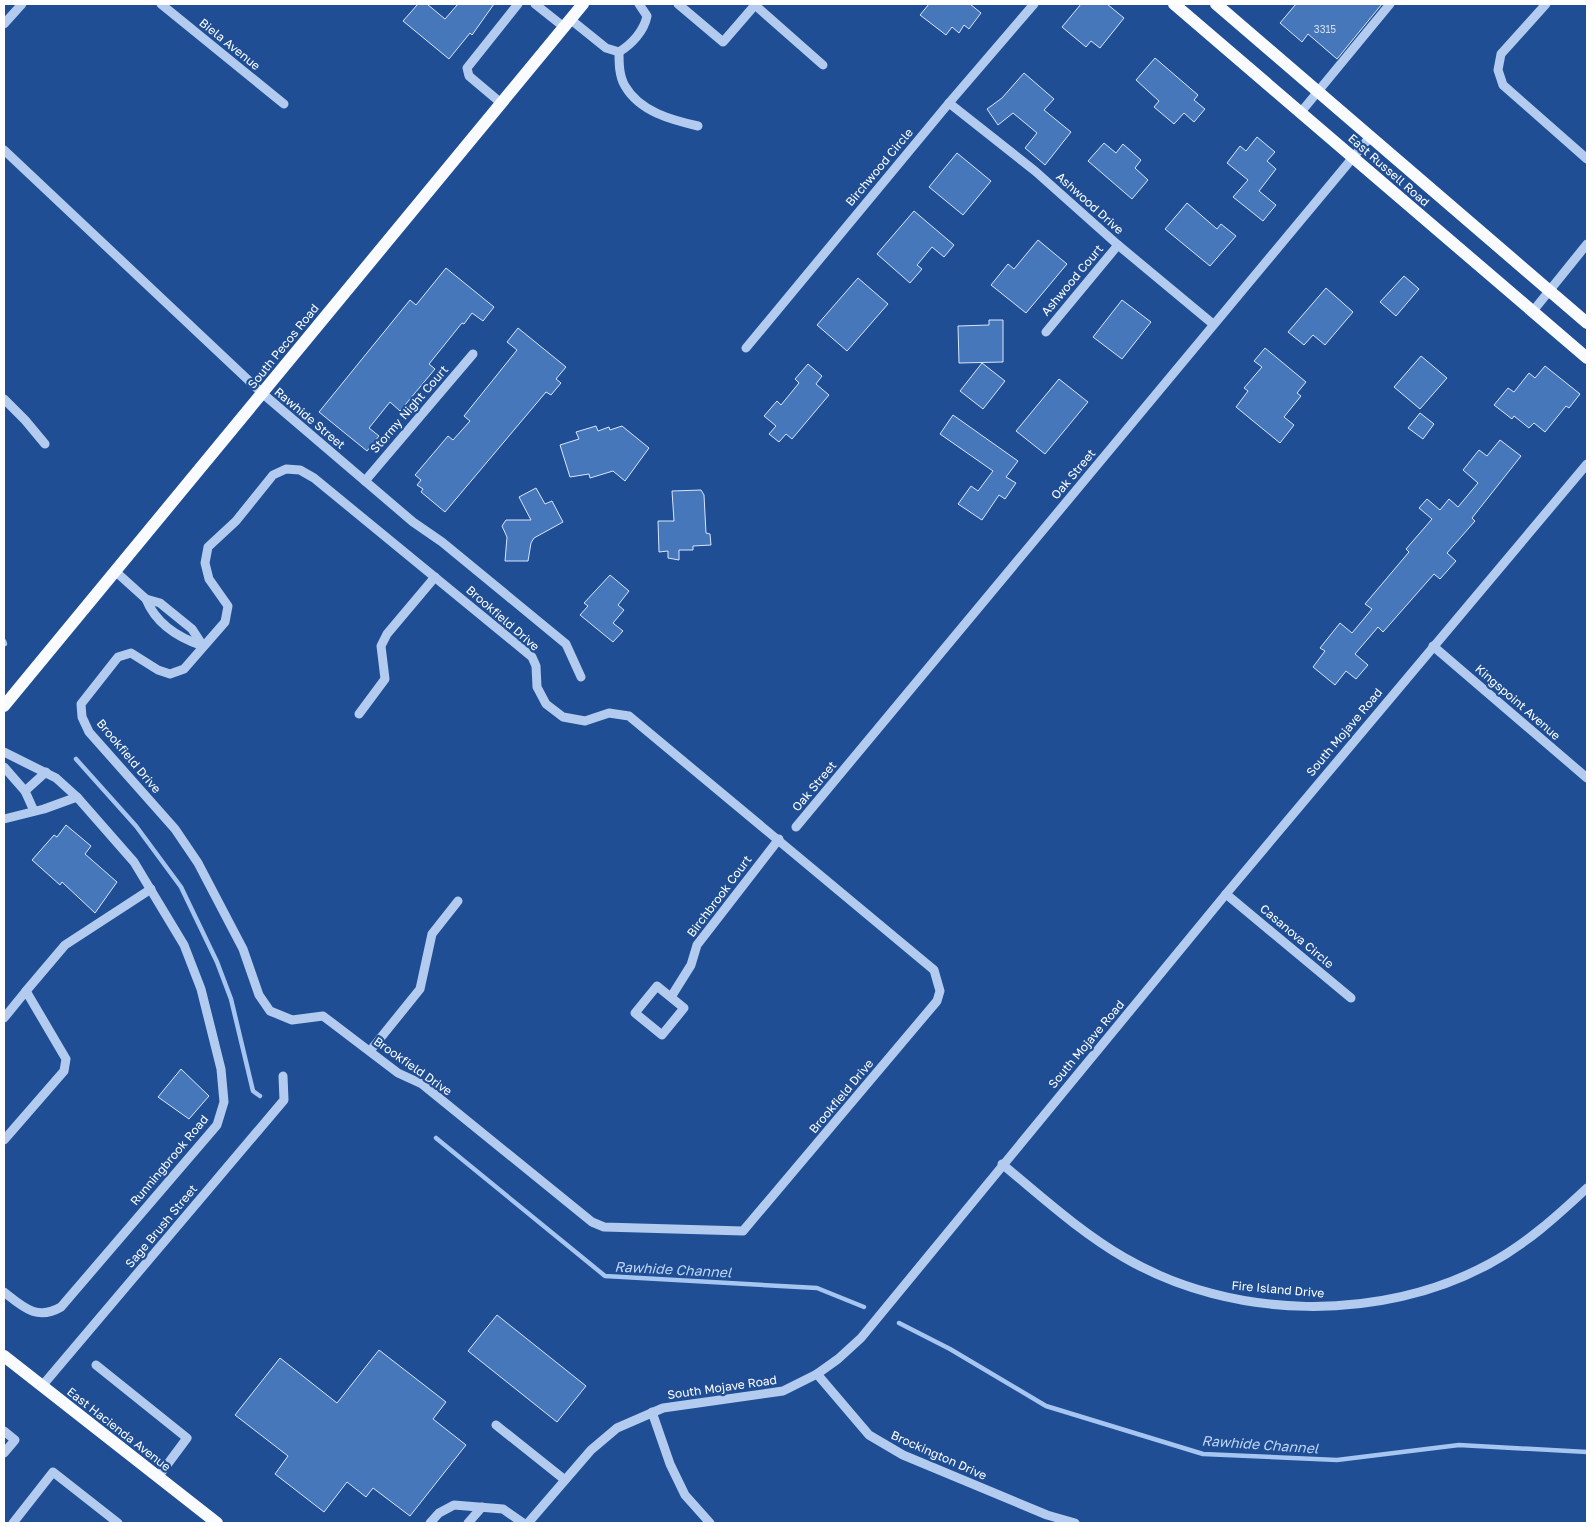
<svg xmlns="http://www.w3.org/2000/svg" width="1591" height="1527" viewBox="0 0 1591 1527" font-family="'Golos Text',sans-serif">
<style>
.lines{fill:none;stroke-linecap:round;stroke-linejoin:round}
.stream{stroke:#a6c5f0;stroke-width:4.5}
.building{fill:#4777bb;stroke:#d8e6fa}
.minor{stroke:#b2cbee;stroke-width:9}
.major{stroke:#fafbff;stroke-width:12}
.labels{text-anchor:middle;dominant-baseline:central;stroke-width:4.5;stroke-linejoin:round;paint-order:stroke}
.number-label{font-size:10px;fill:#d1ddee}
.street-label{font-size:12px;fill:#fff;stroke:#1f4e95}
.water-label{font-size:14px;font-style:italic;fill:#bed5f5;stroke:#1f4e95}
</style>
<rect width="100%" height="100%" fill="#1f4e95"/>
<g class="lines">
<g class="stream">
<polyline points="4,641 5,644"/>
<polyline points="76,759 136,826 181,887 217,962 231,999 253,1091 260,1096"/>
<polyline points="436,1138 605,1276 817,1288 864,1307"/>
<polyline points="899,1323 950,1349 1046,1406 1203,1454 1337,1460 1459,1445 1587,1452"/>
</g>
</g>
<g class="building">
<polygon points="418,4 427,4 445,19 458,4 494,4 472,35 470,33 449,59 403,21"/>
<polygon points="929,4 970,4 981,13 969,29 964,25 959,33 952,27 946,35 920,15"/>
<polygon points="1081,4 1107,4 1124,18 1100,48 1091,41 1086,47 1062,27"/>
<polygon points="1296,4 1382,4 1337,59 1308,34 1302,42 1280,23"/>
<polygon points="1155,58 1198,95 1194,100 1205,109 1194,122 1184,113 1174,124 1154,107 1159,101 1136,80"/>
<polygon points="1024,73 1054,99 1044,110 1071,132 1045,165 1025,148 1037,133 1013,113 998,125 987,109 1002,98"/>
<polygon points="1257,137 1275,152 1267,161 1276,169 1259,191 1276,205 1263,221 1233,197 1248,180 1227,163 1240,146 1246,151"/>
<polygon points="1104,143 1116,153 1123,144 1141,160 1135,168 1148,180 1132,199 1088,161"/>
<polygon points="957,153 991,181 963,215 929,187"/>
<polygon points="1187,203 1217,229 1221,224 1236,236 1210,266 1165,229"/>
<polygon points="914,211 954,245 944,257 932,247 917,265 922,269 910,283 877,254"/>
<polygon points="1038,240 1067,264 1026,313 991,285 1008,264 1014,269"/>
<polygon points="446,268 494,307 483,321 472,313 464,324 462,323 429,364 435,369 400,411 390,402 369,428 379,436 367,451 319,412 410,300 416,305"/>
<polygon points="1404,276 1419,289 1396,316 1380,302"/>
<polygon points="858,278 888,304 847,351 817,325"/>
<polygon points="1326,288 1353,312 1325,345 1313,335 1304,345 1288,332"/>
<polygon points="1122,300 1151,322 1122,359 1093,337"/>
<polygon points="989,320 1003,320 1003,362 959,363 958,326 989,325"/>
<polygon points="518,328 566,367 556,379 561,383 551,395 546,392 445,512 421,492 423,489 417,485 421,480 415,475 448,436 453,440 470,421 464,416 517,350 507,342"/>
<polygon points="1265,348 1306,382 1297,393 1301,396 1284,417 1294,425 1280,443 1236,407 1248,391 1244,388 1262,367 1254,361"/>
<polygon points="1421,356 1447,378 1420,409 1394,387"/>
<polygon points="982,363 1005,381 983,409 960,391"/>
<polygon points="808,364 822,376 816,384 829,395 792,439 786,434 779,442 769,434 776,426 764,416 777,401 781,405 799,383 795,379"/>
<polygon points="1545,366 1580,394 1569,408 1566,406 1545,432 1534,423 1529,428 1514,416 1512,419 1494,405 1508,388 1514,392 1529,373 1535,378"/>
<polygon points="1059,379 1088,402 1045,454 1016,431"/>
<polygon points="1420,413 1434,424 1423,439 1408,428"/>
<polygon points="953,415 1018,461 1006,477 1016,483 1005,499 999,495 982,520 958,504 971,486 978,491 993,471 940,434"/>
<polygon points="596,426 598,431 609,427 610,430 622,426 649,448 625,481 613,471 590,478 589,474 570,477 560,445 579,439 576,432"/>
<polygon points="1500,440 1521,456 1472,518 1475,521 1447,553 1456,561 1440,579 1434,574 1383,632 1378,627 1355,654 1368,665 1356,679 1346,671 1335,685 1313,667 1325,651 1320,648 1340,623 1352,633 1372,609 1365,604 1409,552 1406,549 1432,519 1419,508 1427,499 1440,510 1449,499 1458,507 1478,483 1463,470 1479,450 1487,456"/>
<polygon points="536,488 545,504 552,501 563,522 534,538 531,543 528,561 505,561 507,537 502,526 506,520 531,520 519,497"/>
<polygon points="701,490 704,495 706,533 710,534 711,545 693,546 693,550 679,550 679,560 668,558 668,551 659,552 658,521 674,521 672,491"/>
<polygon points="610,575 629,591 618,605 624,610 613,623 623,631 613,642 580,615 588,606 584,603"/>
<polygon points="66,825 91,846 85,854 117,882 95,913 62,882 60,885 32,860 54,835 57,837"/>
<polygon points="181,1069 209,1096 189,1119 158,1097"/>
<polygon points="497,1315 586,1386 557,1422 468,1351"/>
<polygon points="379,1350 446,1402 433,1419 466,1445 410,1516 373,1488 366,1497 347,1482 324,1512 275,1474 288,1456 235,1415 280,1358 337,1403"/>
</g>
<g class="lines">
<g class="minor">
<polyline points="161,4 284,104"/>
<polyline points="535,4 564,27"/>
<polyline points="678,4 723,42 755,5 753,4"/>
<polyline points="1546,4 1501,54 1498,70 1503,85 1587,159"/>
<polyline points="755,5 823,65"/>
<path d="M570,19L606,48L619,52C632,44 644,31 647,16L639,4"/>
<polyline points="4,24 22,4"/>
<path d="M619,52C619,63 619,76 625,86C640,112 672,120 698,126"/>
<polyline points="501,103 469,76 467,68 518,4"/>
<polyline points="949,103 1035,171 1118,245 1213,324"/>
<polyline points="1301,112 1390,4"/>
<polyline points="4,150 262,393 413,522 442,542 566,644 581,677"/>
<polyline points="1533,311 1587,244"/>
<polyline points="1046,332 1118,245"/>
<polyline points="746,348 949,103 1034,4"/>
<polyline points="4,399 25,420 45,444"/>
<polygon points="286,469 300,470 314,478 532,657 536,666 537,687 546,704 563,717 585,721 609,713 629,716 934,970 940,991 937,1001 743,1231 604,1227 592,1222 422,1084 398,1073 323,1016 292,1020 270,1011 259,995 243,949 198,863 175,829 89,732 82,717 81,704 118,657 131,653 158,670 170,674 184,669 225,622 228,606 209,579 205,563 208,547 236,521 273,475"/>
<polyline points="365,481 473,354"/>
<polyline points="115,571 146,599 160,603 192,629 203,646"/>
<path d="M146,599C156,624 179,638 203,646"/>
<polyline points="1433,646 1587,778"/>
<polyline points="359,714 385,679 381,646 387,634 435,577"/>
<polyline points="4,752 56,778 77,797"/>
<polyline points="4,767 25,791 34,811"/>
<polyline points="25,791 46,772"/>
<path d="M4,819L44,809L77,797L134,862L184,945L201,989L221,1069L224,1102L217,1125L61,1307C37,1321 23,1307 4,1292"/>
<polyline points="796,827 1370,137"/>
<polyline points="1226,894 1351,998"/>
<polygon points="657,986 684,1008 662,1035 635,1013"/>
<polyline points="26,991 65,945 151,889"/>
<polyline points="671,997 691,965 697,945 779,839"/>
<polyline points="4,1018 26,991 66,1059 64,1071 4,1140"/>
<polyline points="370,1051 420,989 432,934 458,901"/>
<path d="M1002,1164C1042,1197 1080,1232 1125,1258C1232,1320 1380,1323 1489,1264C1526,1244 1556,1217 1587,1188"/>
<polyline points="96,1365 187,1438 158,1477"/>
<polyline points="817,1374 869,1435 903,1455 1047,1515 1075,1523"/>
<polyline points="42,1386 284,1100 283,1076"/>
<polyline points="652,1412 670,1464 685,1495 710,1523"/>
<polyline points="496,1425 565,1480"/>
<polyline points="4,1431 15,1440 4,1453"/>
<polyline points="13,1523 53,1472 118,1523"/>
<polyline points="430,1523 439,1513 454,1505 503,1509 523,1523"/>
<polyline points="468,1523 482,1507"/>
<polyline points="528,1523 591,1450 617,1428 663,1408 783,1391 817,1374 838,1359 861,1338 1226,894 1587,464"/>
</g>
<g class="major">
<polyline points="1174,4 1587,358"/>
<polyline points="1216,4 1587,323"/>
<polyline points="4,706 583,4"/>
<polyline points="4,1356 217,1523"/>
</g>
</g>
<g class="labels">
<g class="number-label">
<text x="1325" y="29">3315</text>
</g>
<g class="street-label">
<text transform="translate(230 44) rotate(39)">Biela Avenue</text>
<text transform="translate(879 167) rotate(-50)">Birchwood Circle</text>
<text transform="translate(1389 170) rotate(41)">East Russell Road</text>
<text transform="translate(1090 203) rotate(42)">Ashwood Drive</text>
<text transform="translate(1072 280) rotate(-50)">Ashwood Court</text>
<text transform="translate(283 346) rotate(-51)">South Pecos Road</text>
<text transform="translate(409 409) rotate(-49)">Stormy Night Court</text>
<text transform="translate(310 418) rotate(40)">Rawhide Street</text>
<text transform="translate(1073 474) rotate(-50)">Oak Street</text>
<text transform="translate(503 618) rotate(41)">Brookfield Drive</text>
<text transform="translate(1518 702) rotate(41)">Kingspoint Avenue</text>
<text transform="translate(1344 732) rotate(-50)">South Mojave Road</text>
<text transform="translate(129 756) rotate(50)">Brookfield Drive</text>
<text transform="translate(814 786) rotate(-50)">Oak Street</text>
<text transform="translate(719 896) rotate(-53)">Birchbrook Court</text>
<text transform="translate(1297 936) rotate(40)">Casanova Circle</text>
<text transform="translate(1086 1044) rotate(-50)">South Mojave Road</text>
<text transform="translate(413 1066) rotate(35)">Brookfield Drive</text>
<text transform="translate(841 1096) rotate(-50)">Brookfield Drive</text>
<text transform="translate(169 1160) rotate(-50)">Runningbrook Road</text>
<text transform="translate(161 1226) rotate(-50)">Sage Brush Street</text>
<text transform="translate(1278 1289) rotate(5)">Fire Island Drive</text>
<text transform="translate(722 1387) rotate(-8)">South Mojave Road</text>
<text transform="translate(119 1429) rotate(38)">East Hacienda Avenue</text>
<text transform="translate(939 1455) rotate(24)">Brockington Drive</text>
</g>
<g class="water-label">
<text transform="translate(673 1269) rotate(3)">Rawhide Channel</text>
<text transform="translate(1260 1444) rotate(4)">Rawhide Channel</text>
</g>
</g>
<rect width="1591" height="1527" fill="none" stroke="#ffffff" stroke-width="10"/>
</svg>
